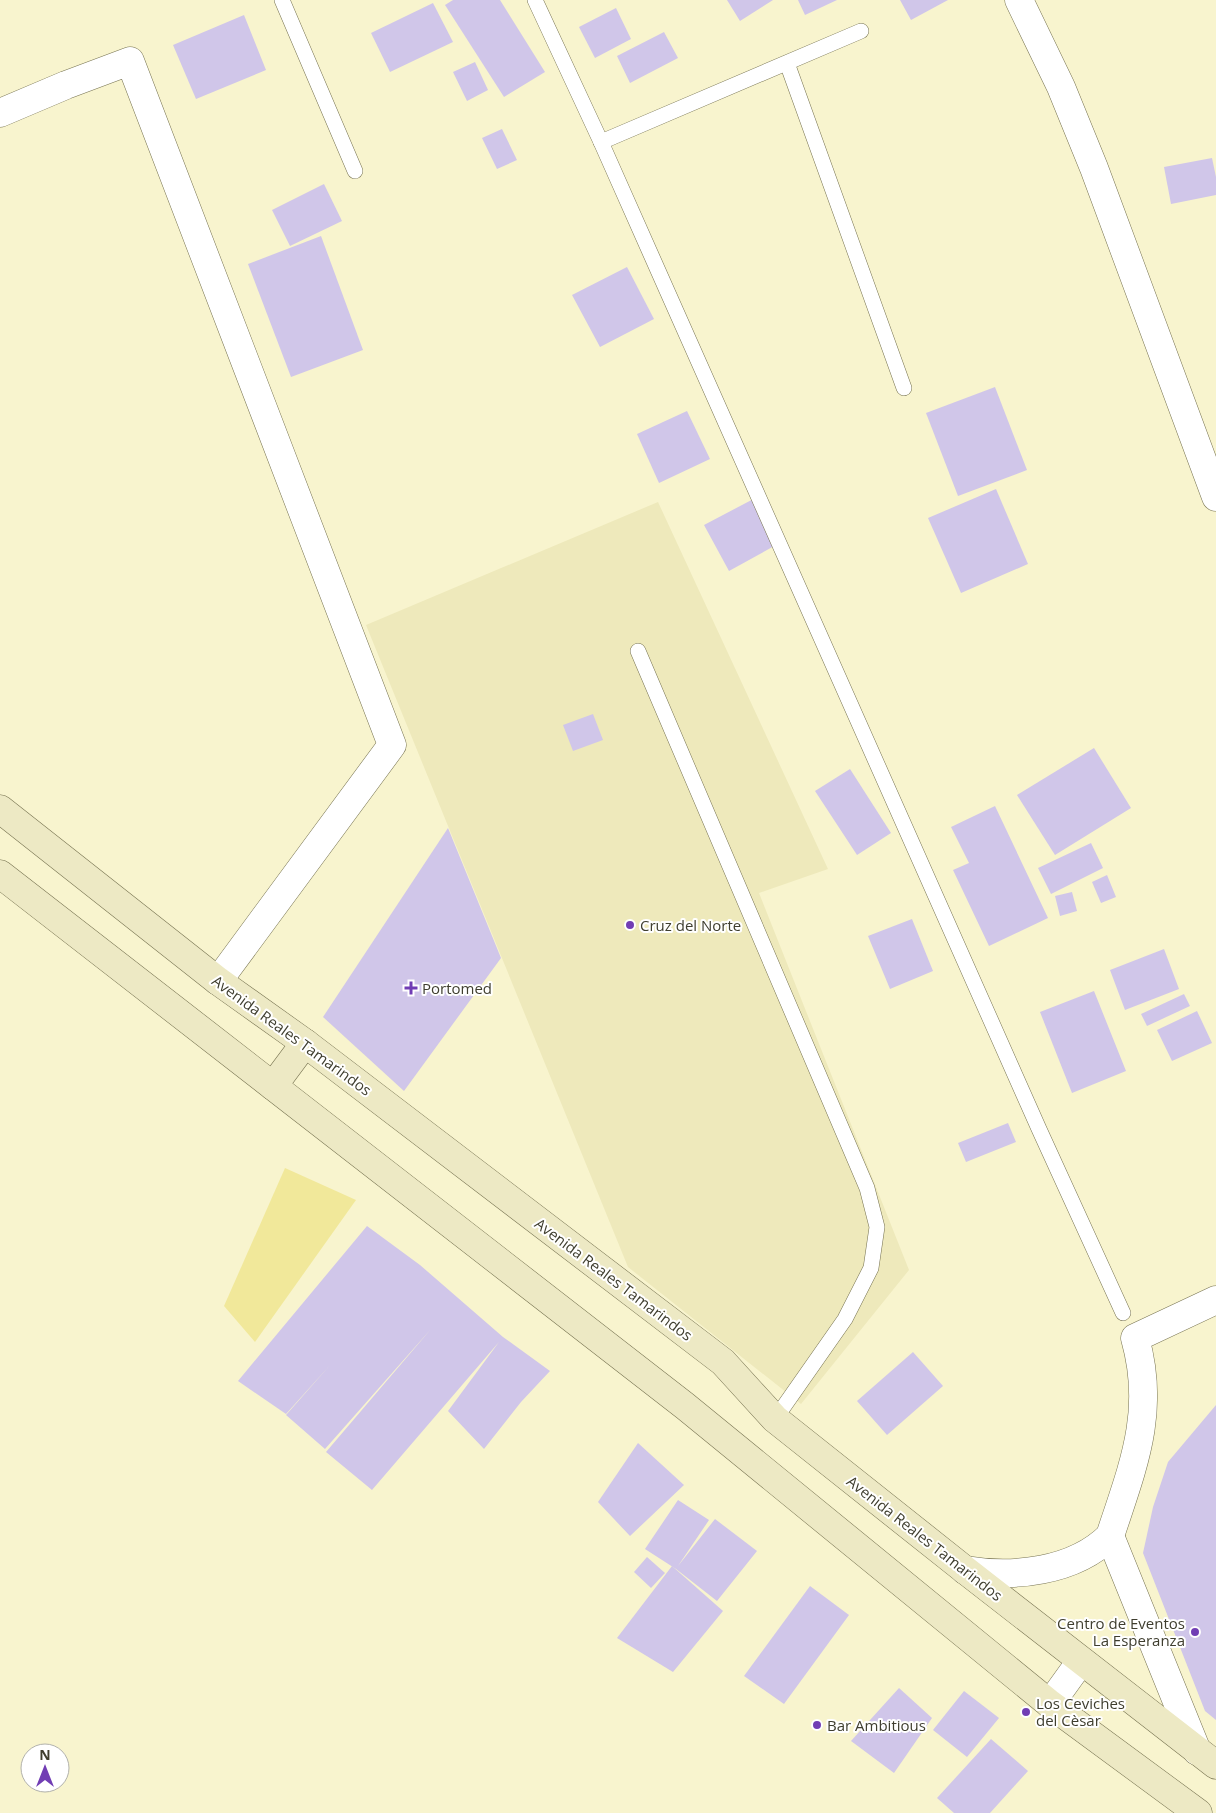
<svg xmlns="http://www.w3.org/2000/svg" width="1216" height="1813" viewBox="0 0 1216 1813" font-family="'Open Sans',sans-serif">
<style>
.built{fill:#eee9bb}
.green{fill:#f1e89a}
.building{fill:#d0c6e9}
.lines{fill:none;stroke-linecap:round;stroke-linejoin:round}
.service-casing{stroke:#777351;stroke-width:16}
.minor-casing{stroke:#777351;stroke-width:29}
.secondary-casing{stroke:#777351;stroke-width:29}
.service{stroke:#fff;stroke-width:15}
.minor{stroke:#fff;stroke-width:28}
.secondary{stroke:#ede9c4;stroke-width:28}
.poi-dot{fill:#713db4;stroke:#fff;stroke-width:2}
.labels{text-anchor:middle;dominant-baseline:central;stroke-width:4;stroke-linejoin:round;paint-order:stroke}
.poi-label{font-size:15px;fill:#3f3e2f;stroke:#fff;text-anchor:start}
.street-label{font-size:15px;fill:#3f3e2f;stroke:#fff}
</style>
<rect width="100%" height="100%" fill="#f8f4ce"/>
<polygon class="built" points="658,502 828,869 759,893 909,1270 801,1404 628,1267 366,625"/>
<polygon class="green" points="285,1168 356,1200 255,1342 224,1306"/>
<g class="building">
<polygon points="453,0 500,0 545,72 504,97 445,5"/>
<polygon points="727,0 773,0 740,21"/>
<polygon points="798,0 837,0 805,15"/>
<polygon points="900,0 948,0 911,20"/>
<polygon points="433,3 453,42 390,72 371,33"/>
<polygon points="616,8 631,39 595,58 579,27"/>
<polygon points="244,15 266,70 196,99 173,45"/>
<polygon points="664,32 678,58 630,83 617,56"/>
<polygon points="475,62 488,90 467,101 453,72"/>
<polygon points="502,129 517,160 497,169 482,138"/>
<polygon points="1212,158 1216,177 1216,195 1171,204 1164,167"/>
<polygon points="324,184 342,221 290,246 272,210"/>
<polygon points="321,236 363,350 291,377 248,264"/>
<polygon points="627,267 654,319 600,347 572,295"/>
<polygon points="995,387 1027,470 958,496 926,413"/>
<polygon points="687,411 710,459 659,483 637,434"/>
<polygon points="996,489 1028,564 961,593 928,518"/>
<polygon points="761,495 785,540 729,571 704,525"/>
<polygon points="593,714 603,740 573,751 563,725"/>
<polygon points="1094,748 1131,808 1055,855 1017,795"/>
<polygon points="850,769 891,833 857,855 815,791"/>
<polygon points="995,806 1048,918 989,946 953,870 969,863 951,827"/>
<polygon points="448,828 501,958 404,1091 323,1017"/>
<polygon points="1091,843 1103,868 1051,894 1038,868"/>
<polygon points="1107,875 1116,897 1101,903 1092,882"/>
<polygon points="1072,892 1077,911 1060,916 1055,896"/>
<polygon points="912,919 933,971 890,989 868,936"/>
<polygon points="1164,949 1179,989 1125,1010 1110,970"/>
<polygon points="1094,991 1126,1071 1072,1093 1040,1012"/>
<polygon points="1184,994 1190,1006 1147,1026 1141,1014"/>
<polygon points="1197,1011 1212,1043 1172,1061 1157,1030"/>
<polygon points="1008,1123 1016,1142 966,1162 958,1143"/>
<polygon points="367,1226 420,1265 503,1337 550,1371 521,1402 484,1449 448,1411 499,1342 372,1490 326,1452 431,1329 325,1449 286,1415 331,1364 286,1414 238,1381"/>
<polygon points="913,1352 943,1386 887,1435 857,1401"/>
<polygon points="1216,1405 1216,1720 1205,1711 1143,1553 1153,1507 1168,1462"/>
<polygon points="638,1443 684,1485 630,1536 598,1502"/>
<polygon points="678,1500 709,1520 678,1566 715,1519 757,1551 717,1601 676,1569 645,1549"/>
<polygon points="647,1557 665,1573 651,1588 634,1572"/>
<polygon points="672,1566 723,1611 673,1672 617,1638"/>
<polygon points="810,1586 849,1615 784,1704 744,1676"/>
<polygon points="899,1688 932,1718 894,1773 851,1741"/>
<polygon points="964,1691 999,1718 967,1757 933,1730"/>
<polygon points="991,1739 1028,1771 990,1813 954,1813 937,1798"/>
</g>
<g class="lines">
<defs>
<g id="service">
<polyline points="282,0 355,171"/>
<polyline points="535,0 601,142 1039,1129 1123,1313"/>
<polyline points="787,63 904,388"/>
<polyline points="601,142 861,31"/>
<polyline points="638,651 867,1188 877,1227 871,1268 845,1319 775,1419"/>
</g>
<g id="minor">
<polyline points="1019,0 1061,87 1094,168 1216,497"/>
<polyline points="0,113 66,85 130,61 392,745 218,981"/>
<polyline points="1110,1536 1197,1751"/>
<path d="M965,1570C1013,1578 1074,1572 1110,1536C1133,1466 1156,1412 1135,1338L1216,1300"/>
<polyline points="1050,1704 1081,1661"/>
</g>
<g id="secondary">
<polyline points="0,809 218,981 305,1043 723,1362 775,1419 965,1570 1216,1765"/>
<polyline points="0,874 685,1406 1050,1704 1198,1813"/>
<polyline points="273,1086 305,1043"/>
</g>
</defs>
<use href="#service" class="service-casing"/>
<use href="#minor" class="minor-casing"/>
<use href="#secondary" class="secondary-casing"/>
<use href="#service" class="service"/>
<use href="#minor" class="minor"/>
<use href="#secondary" class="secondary"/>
</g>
<g class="poi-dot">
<circle cx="630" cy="925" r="5"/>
<path d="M408.5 980.5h5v5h5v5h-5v5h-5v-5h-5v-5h5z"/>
<circle cx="1195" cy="1632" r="5"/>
<circle cx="1026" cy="1712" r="5"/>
<circle cx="817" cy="1725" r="5"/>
</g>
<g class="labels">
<g class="poi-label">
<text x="640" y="925">Cruz del Norte</text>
<text x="422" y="988">Portomed</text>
<text x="1185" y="1623" text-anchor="end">Centro de Eventos<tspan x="1185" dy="17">La Esperanza</tspan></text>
<text x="1036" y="1703">Los Ceviches<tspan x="1036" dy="17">del Cèsar</tspan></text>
<text x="827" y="1725">Bar Ambitious</text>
</g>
<g class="street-label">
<text transform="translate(292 1035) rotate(36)">Avenida Reales Tamarindos</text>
<text transform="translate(614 1279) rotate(37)">Avenida Reales Tamarindos</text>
<text transform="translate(925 1538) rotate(38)">Avenida Reales Tamarindos</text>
</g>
</g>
<g transform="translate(45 1768)"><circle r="24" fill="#ffffff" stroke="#b2b2ac"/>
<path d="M0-4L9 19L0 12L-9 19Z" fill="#713db4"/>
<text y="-8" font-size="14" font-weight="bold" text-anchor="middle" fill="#3f3e2f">N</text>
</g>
</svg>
